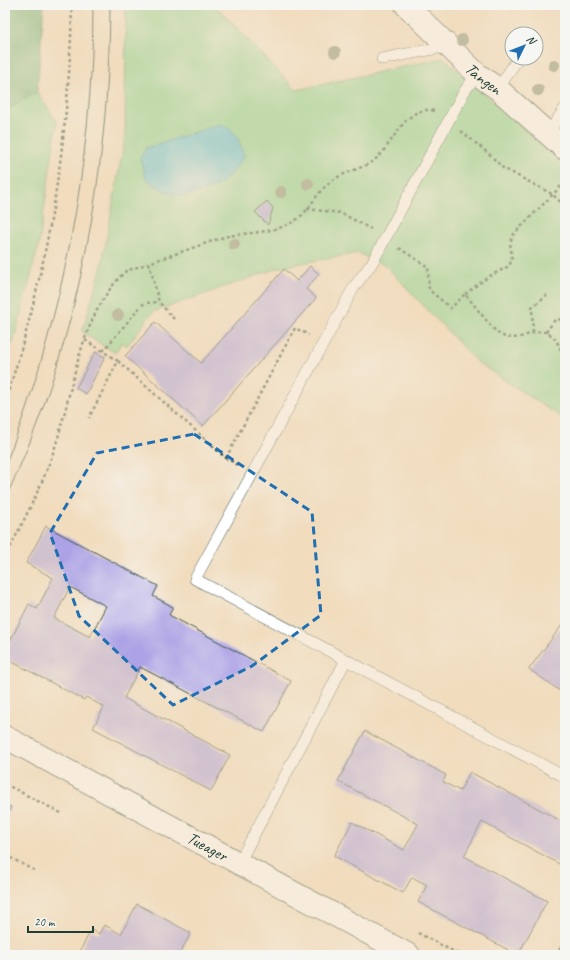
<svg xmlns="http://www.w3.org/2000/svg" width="570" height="960" viewBox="0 0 570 960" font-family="Caveat,sans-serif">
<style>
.green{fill:#8ad796;stroke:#548a65}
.forest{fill:#6fb87f;stroke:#477a5a}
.water{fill:#5cc4d8;stroke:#3e8086}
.building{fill:#aca2e5;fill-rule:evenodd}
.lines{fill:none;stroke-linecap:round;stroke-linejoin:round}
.lane-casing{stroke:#3e5549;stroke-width:12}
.street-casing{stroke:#3e5549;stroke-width:24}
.path{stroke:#3e5549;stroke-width:2.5;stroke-dasharray:3 3;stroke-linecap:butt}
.lane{stroke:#fff;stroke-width:11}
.street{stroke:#fff;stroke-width:22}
.tram{stroke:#1f3d34;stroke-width:1}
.tree{fill:#89967d}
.marked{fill:none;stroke:#1f6fb2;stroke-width:3;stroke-dasharray:8 5;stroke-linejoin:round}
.labels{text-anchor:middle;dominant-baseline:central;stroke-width:3.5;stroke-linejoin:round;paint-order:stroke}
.street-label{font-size:17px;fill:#1f3d34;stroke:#f6f6f2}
</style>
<rect width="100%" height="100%" fill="#f6f6f2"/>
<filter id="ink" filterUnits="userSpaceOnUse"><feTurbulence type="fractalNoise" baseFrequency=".025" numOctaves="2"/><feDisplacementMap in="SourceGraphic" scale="8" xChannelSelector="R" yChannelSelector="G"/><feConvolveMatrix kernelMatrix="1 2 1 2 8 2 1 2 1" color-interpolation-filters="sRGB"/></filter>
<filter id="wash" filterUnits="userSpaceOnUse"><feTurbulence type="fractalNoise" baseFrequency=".012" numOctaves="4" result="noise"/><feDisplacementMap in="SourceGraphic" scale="16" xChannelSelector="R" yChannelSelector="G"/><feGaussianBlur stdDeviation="0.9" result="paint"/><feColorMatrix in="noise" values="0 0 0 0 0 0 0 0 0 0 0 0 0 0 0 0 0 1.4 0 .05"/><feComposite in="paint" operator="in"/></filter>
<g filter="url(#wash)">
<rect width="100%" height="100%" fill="#f1dcbd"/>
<g class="green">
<polygon points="126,5 215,5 296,90 444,58 565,165 565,420 477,362 385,265 358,253 281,267 153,312 127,346 122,342 115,353 82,332 101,269 125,137"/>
<polygon points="37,92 57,122 39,244 13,344 5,345 5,111"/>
</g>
<polygon class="forest" points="5,5 44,5 37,92 5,111"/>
<path class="water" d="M220,124C236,129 240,141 244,157C239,163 234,171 228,177C219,187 187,199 173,194C163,191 154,185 146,179L140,158L146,148Z"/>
<g id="blocks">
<g class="building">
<polygon points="267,201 273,208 268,225 255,212"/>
<polygon points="310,266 319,274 306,289 316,298 203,426 125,356 155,322 201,363 284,269 297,281"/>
<polygon points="95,352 105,357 86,394 76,388"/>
<path d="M46,526L158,586L153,596L173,607L169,615L291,681L264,732L140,667L124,698L230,755L211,791L93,728L104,707L86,697L84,700L5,658V651L29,604L37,609L53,578L26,563ZM70,587L106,606L90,637L54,618Z"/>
<polygon points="565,621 565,685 560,691 529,669"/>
<polygon points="365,731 446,775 443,782 460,791 470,772 565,823 565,867 482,822 464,856 547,901 518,955 418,902 427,885 412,877 403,893 334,856 352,822 404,850 418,824 338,781"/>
<polygon points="5,804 11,807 5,819"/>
<polygon points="137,904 191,933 179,955 78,955 91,930 99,934 104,925 121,934"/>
</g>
</g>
</g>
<g filter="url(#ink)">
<use href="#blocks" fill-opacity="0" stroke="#3e5549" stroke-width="1"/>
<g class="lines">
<defs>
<g id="lane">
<polyline points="382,59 448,46"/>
<polyline points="477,74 464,92 372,263 354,287 195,579 565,777"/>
<polyline points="498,89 515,63"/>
<polyline points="548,134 565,108"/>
<polyline points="239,863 346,660"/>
</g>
<g id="street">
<path id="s1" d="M406,5L477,74L498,89L565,149"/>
<path id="s2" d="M5,737L409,955"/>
</g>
</defs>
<use href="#lane" class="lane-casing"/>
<use href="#street" class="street-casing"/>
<g class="path">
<polyline points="461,131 489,154 503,168 552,194 565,206"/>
<polyline points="307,209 341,213 371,229"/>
<path d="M399,248L428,267L429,290L451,308L465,294C473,303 492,329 499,334C525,351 549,303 565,363"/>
<polyline points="149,263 159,302 174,319"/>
<polyline points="465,294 488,277 509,266 512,259 510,242 514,234 565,182"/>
<polyline points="533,332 532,307 547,295"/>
<polyline points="546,332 554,321 565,318"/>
<polyline points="85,340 118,361 89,418"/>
<polyline points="103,351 141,306 145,303 159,302"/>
<polyline points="118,361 226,458 239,465"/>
<path d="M5,402C48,271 69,142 72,5"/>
<polyline points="226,458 295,328 309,335"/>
<path d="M5,558C22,523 42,487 54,450C74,391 78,316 126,271L224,237C250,231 283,235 304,213C314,202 318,191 332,181C345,171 365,169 378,157C394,142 407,103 435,111"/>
<polyline points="5,784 63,814"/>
<polyline points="5,855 34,870"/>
<polyline points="418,933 460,955"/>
<polyline points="556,955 565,941"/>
</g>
<use href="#lane" class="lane"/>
<use href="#street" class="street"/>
<g class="tram">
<path d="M5,466C63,318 93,163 93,5"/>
<path d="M5,499C78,346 109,173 110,5"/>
</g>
</g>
<g class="tree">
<circle cx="462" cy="40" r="6"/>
<circle cx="335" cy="52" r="6"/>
<circle cx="554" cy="65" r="6"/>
<circle cx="538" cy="90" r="6"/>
<circle cx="308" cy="184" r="6"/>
<circle cx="281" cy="192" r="6"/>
<circle cx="234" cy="244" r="6"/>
<circle cx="118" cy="315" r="6"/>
</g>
</g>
<path d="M0 0H570V960H0ZM194,434L312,512L321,615L252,666L173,705L79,616L50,533L97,453Z" fill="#f1dcbd" fill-opacity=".55" fill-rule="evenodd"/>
<path class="marked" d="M194,434L312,512L321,615L252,666L173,705L79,616L50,533L97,453Z"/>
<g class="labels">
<g class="street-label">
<text stroke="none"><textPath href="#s1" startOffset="107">Tangen</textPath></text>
<text stroke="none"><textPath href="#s2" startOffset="230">Tueager</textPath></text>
</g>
</g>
<rect width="570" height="960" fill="none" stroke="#f6f6f2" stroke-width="20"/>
<g transform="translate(524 46) rotate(47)"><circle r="19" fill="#f6f6f2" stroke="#a0aca6"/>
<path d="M0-3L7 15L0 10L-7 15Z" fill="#1f6fb2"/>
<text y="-6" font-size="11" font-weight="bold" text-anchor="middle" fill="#1f3d34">N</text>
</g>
<path d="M28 926v6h65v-6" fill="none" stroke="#1f3d34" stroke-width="2"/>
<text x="34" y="926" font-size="12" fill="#1f3d34" stroke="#f6f6f2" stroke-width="3" paint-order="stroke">20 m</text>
</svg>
